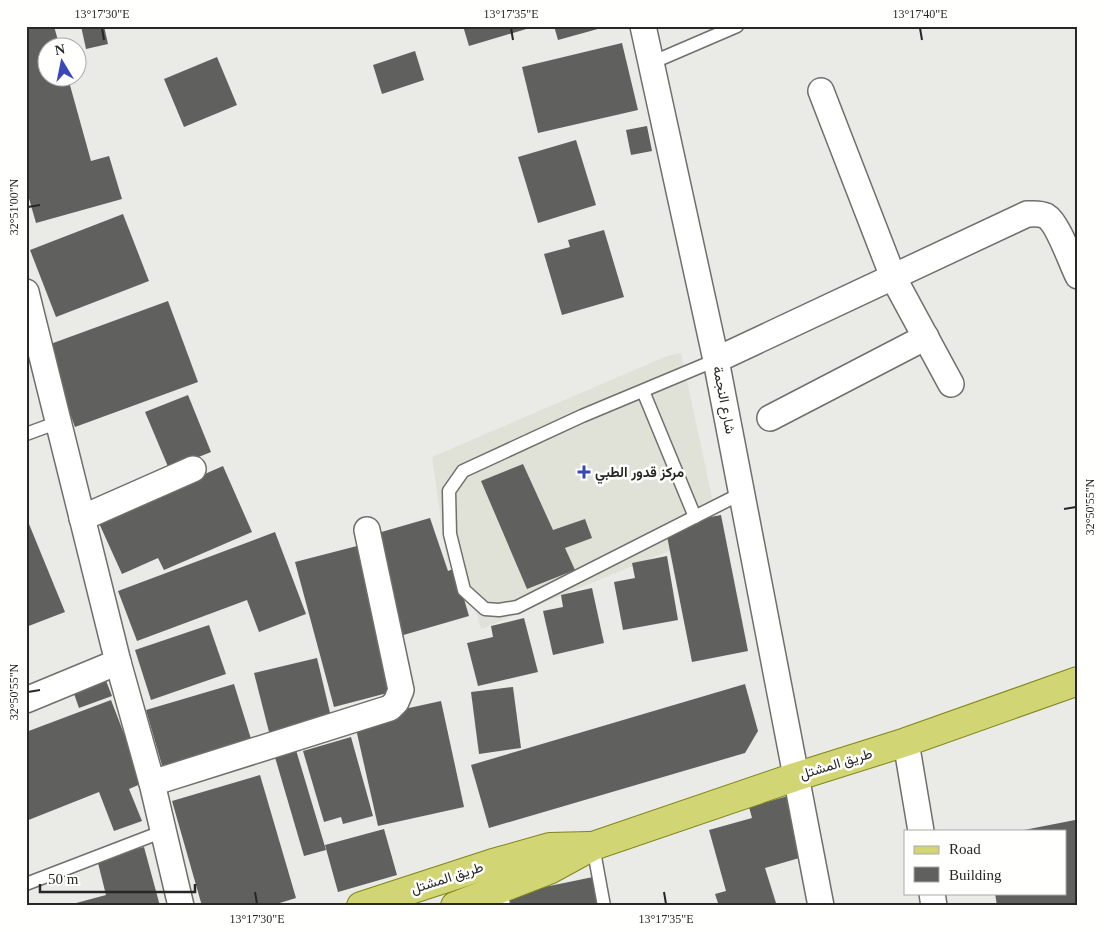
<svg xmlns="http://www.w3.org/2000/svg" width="1104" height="932" viewBox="0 0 1104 932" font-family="'Times New Roman',Vazirmatn,serif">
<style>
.built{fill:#e0e1d7}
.building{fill:#60605e}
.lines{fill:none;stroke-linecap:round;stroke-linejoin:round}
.lane-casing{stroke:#6f6f6c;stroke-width:15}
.street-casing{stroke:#6f6f6c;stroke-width:28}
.primary-casing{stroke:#81861b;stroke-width:30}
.lane{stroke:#fff;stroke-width:12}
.street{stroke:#fff;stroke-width:25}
.primary{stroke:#d1d573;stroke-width:28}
.ticks{fill:none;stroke:#272726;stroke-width:2}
.poi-dot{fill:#3b46b9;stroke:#fffffe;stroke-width:2}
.labels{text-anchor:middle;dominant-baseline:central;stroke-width:5;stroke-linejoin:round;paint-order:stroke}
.street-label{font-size:14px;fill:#272726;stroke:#fffffe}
.poi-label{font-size:14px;font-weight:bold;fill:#272726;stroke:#fffffe;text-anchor:start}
.neatline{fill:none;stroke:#272726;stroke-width:2}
.ticks-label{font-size:12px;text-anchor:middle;fill:#272726}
</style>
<rect width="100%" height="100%" fill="#eaeae7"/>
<polygon class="built" points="681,353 719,530 481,629 465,571 447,561 432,457 667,356"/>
<g class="building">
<polygon points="33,26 54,26 60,48 48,48 48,78 68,78 91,161 109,156 122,199 36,223 26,188 26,28"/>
<polygon points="81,26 104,26 108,44 86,49"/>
<polygon points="463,26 533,26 533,27 469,46"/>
<polygon points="554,26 605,26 605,27 558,40"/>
<polygon points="622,43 638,110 538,133 522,67"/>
<polygon points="415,51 424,80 382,94 373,65"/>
<polygon points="217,57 237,105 184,127 164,79"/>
<polygon points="647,126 652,151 631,155 626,130"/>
<polygon points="576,140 596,205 538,223 518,157"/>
<polygon points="123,214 149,281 56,317 30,250"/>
<polygon points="604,230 624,297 562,315 544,254 570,247 568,240"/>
<polygon points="168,301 198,382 75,427 45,346"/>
<polygon points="188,395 211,452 169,469 145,412"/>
<polygon points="523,464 553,530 585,519 592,538 565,548 575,570 527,589 481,481"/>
<polygon points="223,466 252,532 164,570 158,558 122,574 98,521"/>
<polygon points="721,515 748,651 692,662 665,526"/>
<polygon points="430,518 448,571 455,568 469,616 400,636 371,535"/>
<polygon points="29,524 65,612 26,627 26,525"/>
<polygon points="275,532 306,614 259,632 247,600 137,641 118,591"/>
<polygon points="357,546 395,691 334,707 295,562"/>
<polygon points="667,556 678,620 623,630 614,582 635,578 632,563"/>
<polygon points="592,588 604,643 553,655 543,611 563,607 561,595"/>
<polygon points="524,618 538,672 478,686 467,643 493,637 491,626"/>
<polygon points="209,625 226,674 151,700 135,650"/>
<polygon points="317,658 331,717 269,732 254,673"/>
<polygon points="103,673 112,696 79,708 71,685"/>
<polygon points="234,684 252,742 163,769 146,710"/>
<polygon points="745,684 758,731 745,753 489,828 471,765"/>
<polygon points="513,687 521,748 479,754 471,692"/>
<polygon points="111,700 143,783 129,789 142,821 114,831 99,792 26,821 26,732"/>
<polygon points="441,701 464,807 378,826 354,720"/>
<polygon points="351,737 373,816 343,824 341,817 324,822 303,751"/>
<polygon points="293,740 326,850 304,856 272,747"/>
<polygon points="260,775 296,898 270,906 202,906 172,801"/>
<polygon points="788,796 806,856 765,868 776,903 765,906 719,906 715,894 726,891 709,830 752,818 749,807"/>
<polygon points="1075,820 1078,840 1078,906 997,906 995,893 1065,893 1065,831 1024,830"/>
<polygon points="384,829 397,875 338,892 325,845"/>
<polygon points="144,847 160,906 65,906 106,895 97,859"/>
<polygon points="598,876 604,906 507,906 505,895"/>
</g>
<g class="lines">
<defs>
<g id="lane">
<polyline points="651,63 737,26"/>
<polyline points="716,360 582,416 463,471 449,491 450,534 464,590 485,609 499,610 517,607 742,493"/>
<polyline points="643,391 695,517"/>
<polyline points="26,434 59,422"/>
<polyline points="593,846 604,906"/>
<polyline points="26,884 164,831"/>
<polyline points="501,888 504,906"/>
</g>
<g id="street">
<polyline points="643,26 716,360 821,906"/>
<polyline points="821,91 893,277 951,384"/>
<polyline points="26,292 118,662 152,783 181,906"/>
<path d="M716,360L1027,214C1033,214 1040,213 1046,216C1058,223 1071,262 1078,276"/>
<polyline points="770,418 926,337"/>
<polyline points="82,518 193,469"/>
<polyline points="26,700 118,662"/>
<polyline points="906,742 921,831"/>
<polyline points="152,783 390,708 396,702 401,690 367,530"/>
<polyline points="932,893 934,906"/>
</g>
<g id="primary">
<polyline points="361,906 493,863 550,847 589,846"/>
<polyline points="455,906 549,870 593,846 795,777 906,742 1078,681"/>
</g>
</defs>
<use href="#lane" class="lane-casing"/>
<use href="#street" class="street-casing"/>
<use href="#primary" class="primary-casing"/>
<use href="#lane" class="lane"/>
<use href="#street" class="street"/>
<use href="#primary" class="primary"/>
</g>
<path class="ticks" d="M102,28L104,40M511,28L513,40M920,28L922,40M28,207L40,205M1064,509L1076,507M28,692L40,690M255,892L257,904M664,892L666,904"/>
<path class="poi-dot" d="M581.5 464.5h5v5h5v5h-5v5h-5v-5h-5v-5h5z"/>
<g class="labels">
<g class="street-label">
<text transform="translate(724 400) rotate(79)">شارع النجمة</text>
<text transform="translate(836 764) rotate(-17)">طريق المشتل</text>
<text transform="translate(447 878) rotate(-18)">طريق المشتل</text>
</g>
<g class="poi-label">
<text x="595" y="472">مركز قدور الطبي</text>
</g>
</g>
<rect width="1104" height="932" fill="none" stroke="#fffffe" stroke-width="55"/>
<rect x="904" y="830" width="162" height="65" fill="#fffffe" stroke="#a9a9a8"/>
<rect x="914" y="846" width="25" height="8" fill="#d1d573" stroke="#a9a9a8"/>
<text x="949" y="854" font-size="15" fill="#272726">Road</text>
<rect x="914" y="867" width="25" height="15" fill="#60605e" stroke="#a9a9a8"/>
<text x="949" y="880" font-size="15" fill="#272726">Building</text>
<g transform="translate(62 62) rotate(350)"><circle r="24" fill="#fffffe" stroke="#a9a9a8"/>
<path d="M0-4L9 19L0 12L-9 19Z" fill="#3b46b9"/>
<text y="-8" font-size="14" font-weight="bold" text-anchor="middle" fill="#272726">N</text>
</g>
<path d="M40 884v8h155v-8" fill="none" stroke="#272726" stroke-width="2.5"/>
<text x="48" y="884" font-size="15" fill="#272726" stroke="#fffffe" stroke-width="4" paint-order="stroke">50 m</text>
<rect x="28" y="28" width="1048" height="876" class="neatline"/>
<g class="ticks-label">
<text x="102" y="18">13°17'30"E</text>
<text x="511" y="18">13°17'35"E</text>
<text x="920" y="18">13°17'40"E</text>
<text transform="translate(14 207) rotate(-90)" y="4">32°51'00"N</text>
<text transform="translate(1090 507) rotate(-90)" y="4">32°50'55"N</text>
<text transform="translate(14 692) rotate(-90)" y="4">32°50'55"N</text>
<text x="257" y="923">13°17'30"E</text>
<text x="666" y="923">13°17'35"E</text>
</g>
</svg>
